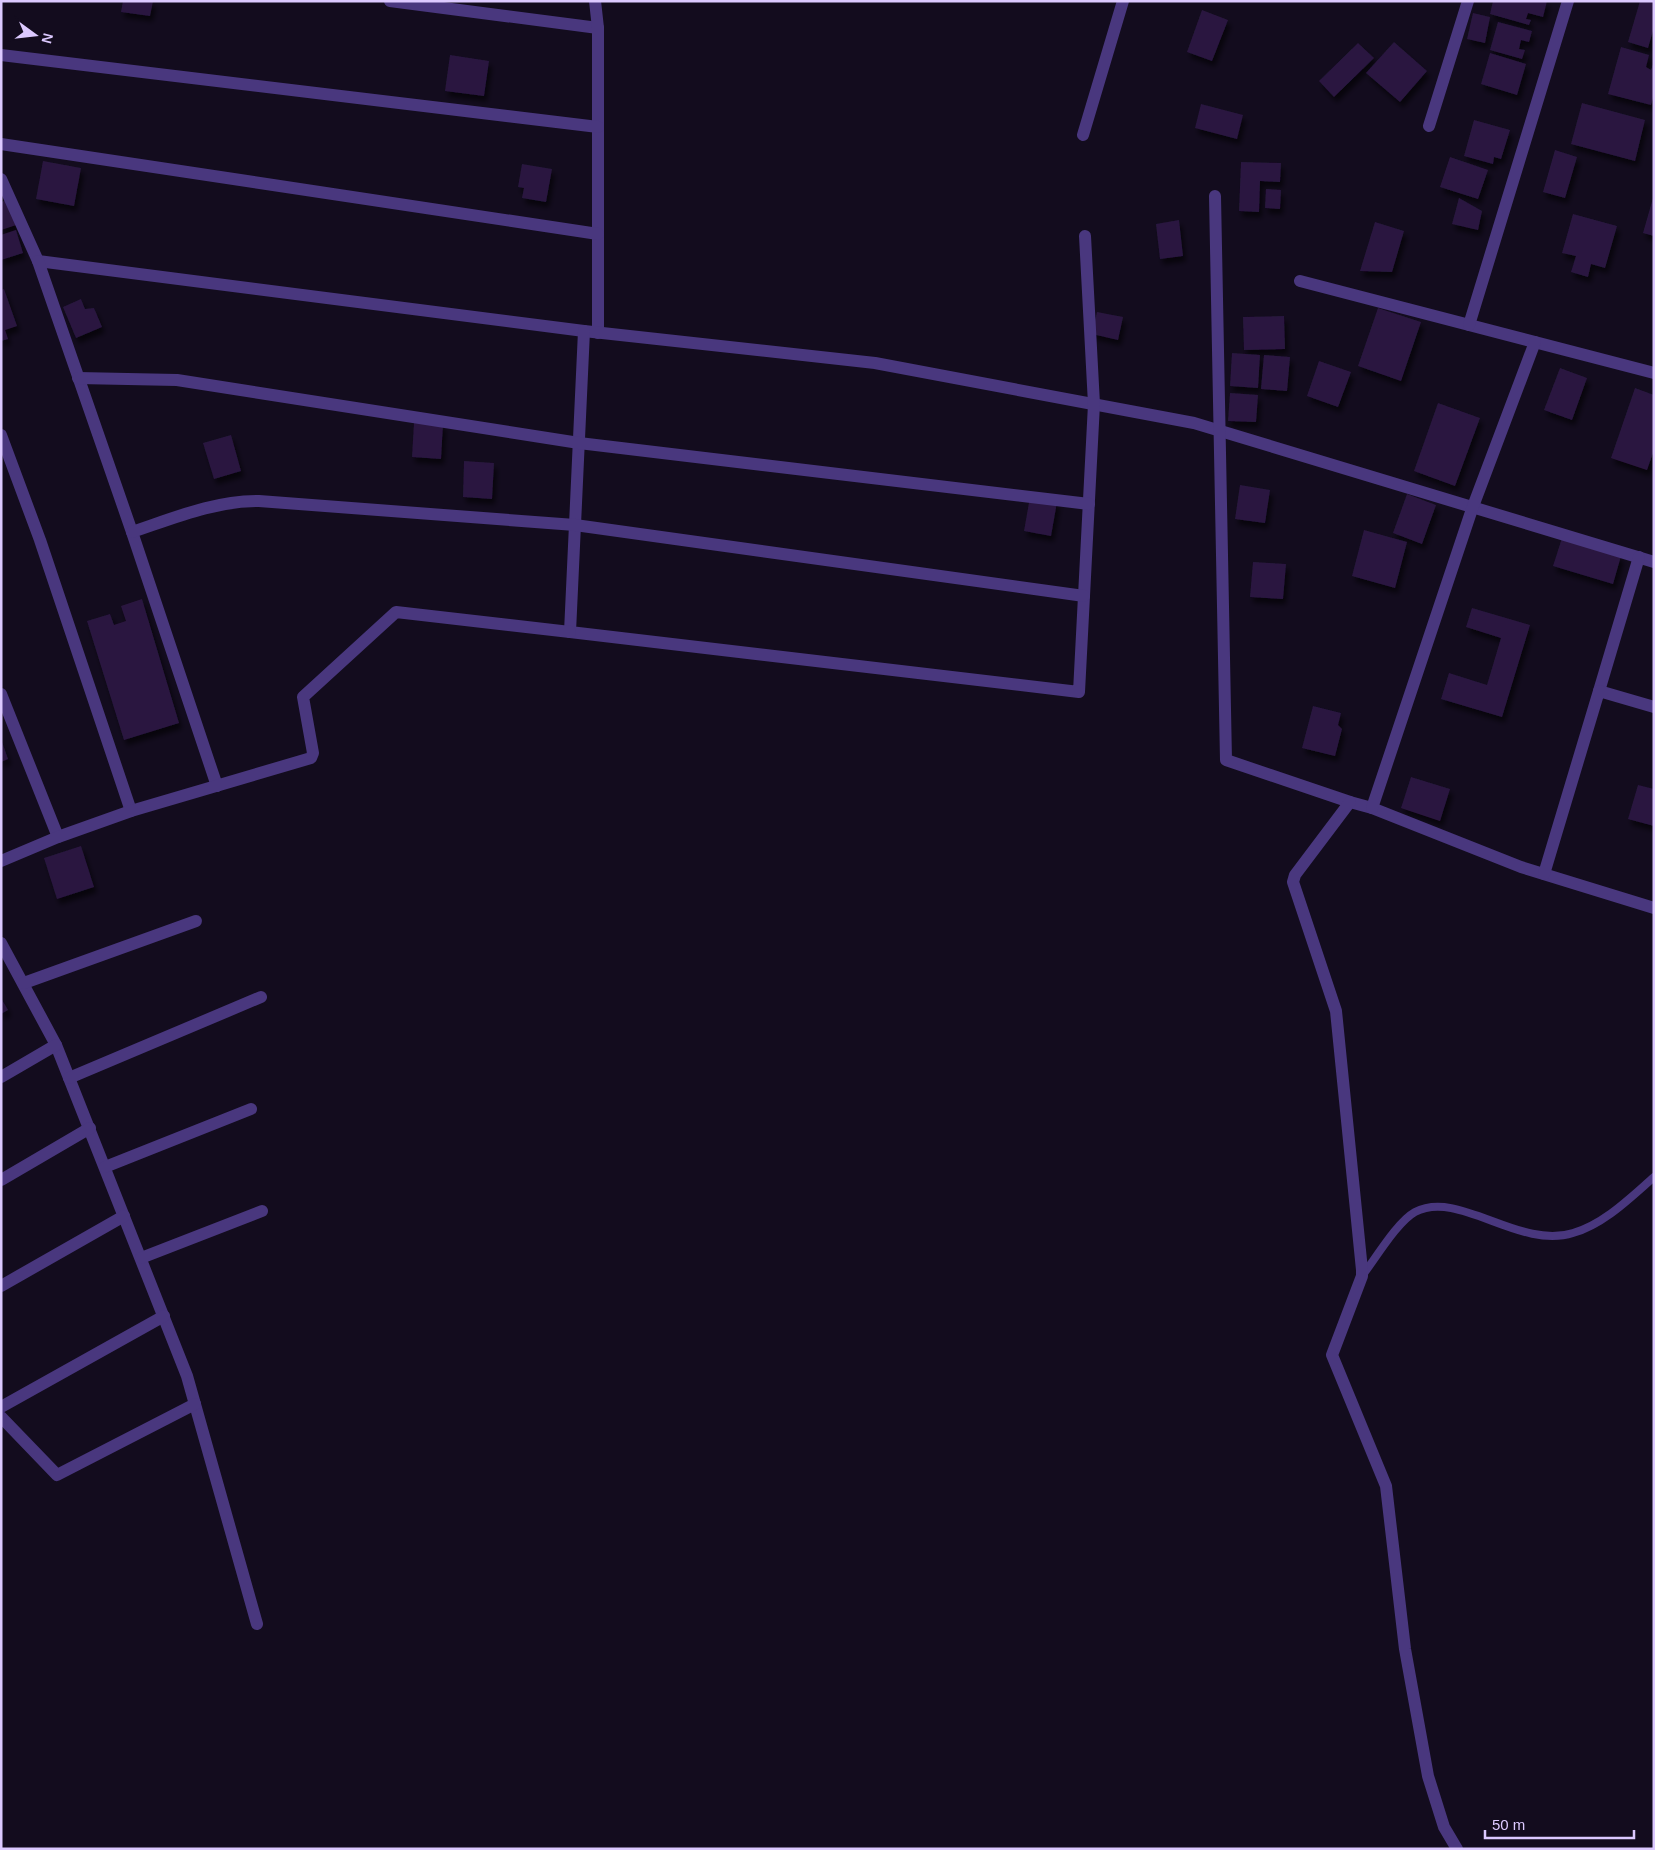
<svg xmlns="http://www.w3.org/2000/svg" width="1655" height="1850" viewBox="0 0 1655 1850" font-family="Arial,sans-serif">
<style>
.building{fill:#29183f;filter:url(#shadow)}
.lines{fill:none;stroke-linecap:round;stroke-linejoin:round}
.service{stroke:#49377e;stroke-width:8}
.minor{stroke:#49377e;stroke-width:12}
</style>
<defs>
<filter id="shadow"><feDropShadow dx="3" dy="5.5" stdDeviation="2.5" flood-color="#0009"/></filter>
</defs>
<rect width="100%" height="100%" fill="#130c1e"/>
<g class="building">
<polygon points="123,1 153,1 150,16 121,12"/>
<polygon points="1493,1 1547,1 1543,17 1528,13 1526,19 1531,20 1529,25 1490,14"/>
<polygon points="1640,1 1654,2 1654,27 1648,48 1628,42"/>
<polygon points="1202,10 1228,20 1212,61 1187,52"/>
<polygon points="1473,13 1490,17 1485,43 1467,39"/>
<polygon points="1498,22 1532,31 1529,42 1521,40 1519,49 1525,50 1522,59 1490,50"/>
<polygon points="1394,42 1427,71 1400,102 1366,73"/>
<polygon points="1358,43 1374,58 1334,97 1319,81"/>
<polygon points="1621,47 1649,55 1646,67 1651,70 1654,62 1654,94 1651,105 1608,94"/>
<polygon points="1490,53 1526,64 1517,95 1481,84"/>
<polygon points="450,55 489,61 484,96 445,91"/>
<polygon points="1582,103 1645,120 1635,161 1571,144"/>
<polygon points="1201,104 1243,115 1237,139 1195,128"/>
<polygon points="1474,120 1510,130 1501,159 1494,157 1493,164 1464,156"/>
<polygon points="1555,150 1577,157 1565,198 1543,192"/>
<polygon points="1450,157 1488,170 1478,199 1440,187"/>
<polygon points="43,161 81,168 74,206 36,199"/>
<polygon points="1241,162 1281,163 1280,182 1260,181 1259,212 1239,211"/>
<polygon points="522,164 552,169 546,202 522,198 524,188 518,187"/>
<polygon points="1266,189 1281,190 1280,209 1265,208"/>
<polygon points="1459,198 1482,211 1478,230 1452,224"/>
<polygon points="1653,198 1654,198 1654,236 1643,233"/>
<polygon points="8,200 16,225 1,230 1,202"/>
<polygon points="1573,214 1617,226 1605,268 1591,264 1588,277 1571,272 1576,256 1562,253"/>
<polygon points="1179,220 1183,256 1160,259 1156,224"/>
<polygon points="1375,222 1404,231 1392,272 1360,271"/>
<polygon points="16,230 23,253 1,260 1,235"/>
<polygon points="4,289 17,326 5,330 8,339 1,341 1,290"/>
<polygon points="81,299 85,309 94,308 102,327 76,338 63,307"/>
<polygon points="1378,308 1421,322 1401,381 1358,366"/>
<polygon points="1097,312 1123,317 1118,340 1092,334"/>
<polygon points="1284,316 1285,349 1244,350 1243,317"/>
<polygon points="1232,353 1260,355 1258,388 1230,386"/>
<polygon points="1264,355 1290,357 1287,391 1261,389"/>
<polygon points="1319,361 1351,372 1338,407 1307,396"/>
<polygon points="1560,368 1587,378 1572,420 1544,410"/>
<polygon points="1635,388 1654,395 1654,450 1647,470 1611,458"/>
<polygon points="1230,393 1258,395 1256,422 1228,421"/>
<polygon points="1438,403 1480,418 1455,486 1414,471"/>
<polygon points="414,423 443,424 441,459 412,457"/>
<polygon points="231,435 241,471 214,479 203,443"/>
<polygon points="464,461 494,463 492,499 463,497"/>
<polygon points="1240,485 1270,490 1265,523 1235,519"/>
<polygon points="1407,494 1436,505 1422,544 1393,533"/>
<polygon points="1030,497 1057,502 1051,536 1024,531"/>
<polygon points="1364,530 1407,542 1395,588 1352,576"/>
<polygon points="1562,538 1621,556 1613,584 1553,566"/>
<polygon points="1253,562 1286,564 1283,599 1250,597"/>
<polygon points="142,599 179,723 124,740 87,621 110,614 114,625 126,621 121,606"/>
<polygon points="1472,608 1530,625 1502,717 1441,699 1449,673 1487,685 1501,638 1466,627"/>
<polygon points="1313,706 1341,713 1338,725 1342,729 1335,756 1302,748"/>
<polygon points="1,739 8,759 1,762"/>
<polygon points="1411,777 1450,789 1440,821 1401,808"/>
<polygon points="1638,785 1654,789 1654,826 1628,819"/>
<polygon points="81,846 94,887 57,899 44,858"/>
<polygon points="1,998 8,1010 1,1014"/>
</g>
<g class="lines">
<path class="service" d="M1362,1276C1376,1258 1397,1222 1415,1212C1459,1189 1519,1250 1573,1233C1604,1224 1630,1198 1654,1177"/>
<g class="minor">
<polyline points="390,1 598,28"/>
<polyline points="595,1 598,28 598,333"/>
<polyline points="1,55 598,127"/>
<polyline points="1429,126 1468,1"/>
<polyline points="1083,135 1123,1"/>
<polyline points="1,144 598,234"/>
<polyline points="1,179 38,261 584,331 875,363 1194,423 1654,562"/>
<polyline points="1215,196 1226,760 1350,802 1372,808 1521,867 1654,908"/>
<polyline points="38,261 132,532 217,786"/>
<polyline points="1300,281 1654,373"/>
<polyline points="1469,325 1568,1"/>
<polyline points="584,331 570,632 1079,692 1094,404 1085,236"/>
<polyline points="78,378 177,380 579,443 1089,504"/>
<polyline points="1,435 40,540 131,811"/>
<path d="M132,532C174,518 213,501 259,501L575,525L1084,596"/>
<polyline points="1599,691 1639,557"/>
<polyline points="1,694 58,837"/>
<polyline points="1350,802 1295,875 1293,882 1336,1011 1362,1270 1362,1276 1332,1355 1386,1486 1405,1649 1428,1776 1444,1827 1457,1849"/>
<polyline points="1372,808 1472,509 1535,342"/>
<polyline points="1,861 58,837 131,811 311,758 313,753 303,697 396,612 570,632"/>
<polyline points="1544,874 1599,691 1654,707"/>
<polyline points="1,943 56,1045 187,1376 257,1624"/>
<polyline points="24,983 196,921"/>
<polyline points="1,1077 56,1045"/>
<polyline points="69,1078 261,997"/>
<polyline points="105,1167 251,1109"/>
<polyline points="1,1180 90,1128"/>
<polyline points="141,1258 262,1211"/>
<polyline points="1,1286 124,1216"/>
<polyline points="1,1407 164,1316"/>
<polyline points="1,1417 57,1475 195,1404"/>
</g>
</g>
<rect width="1655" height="1850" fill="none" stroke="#dcc9ff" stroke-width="5"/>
<g transform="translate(35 35) rotate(105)" stroke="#130c1e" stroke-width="4" paint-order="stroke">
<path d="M0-4L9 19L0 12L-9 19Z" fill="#dcc9ff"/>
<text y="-8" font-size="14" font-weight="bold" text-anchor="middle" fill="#dcc9ff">N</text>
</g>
<path d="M1485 1830v8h149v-8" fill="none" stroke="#dcc9ff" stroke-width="2.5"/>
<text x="1492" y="1830" font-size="15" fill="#dcc9ff" stroke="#130c1e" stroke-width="4" paint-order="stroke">50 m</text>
</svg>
